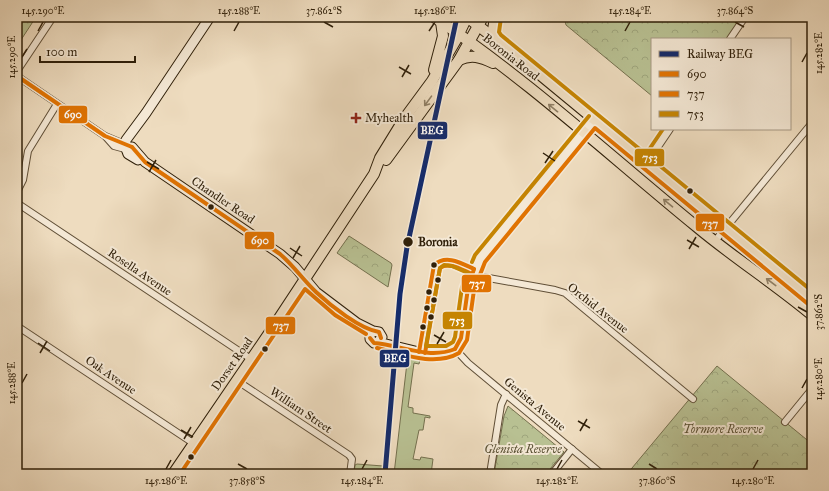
<svg xmlns="http://www.w3.org/2000/svg" width="829" height="491" viewBox="0 0 829 491" font-family="'IM FELL Great Primer',serif">
<style>
.grass{fill:#b8c092;stroke:#74704e}
.park{fill:url(#park-crowns);stroke:#74704e}
.lines{fill:none;stroke-linecap:round;stroke-linejoin:round}
.street-casing{stroke:#604f37;stroke-width:8}
.secondary-casing{stroke:#30200a;stroke-width:11}
.primary-casing{stroke:#30200a;stroke-width:12}
.street{stroke:#f4e8d5;stroke-width:6}
.secondary{stroke:#f4e8d5;stroke-width:9}
.primary{stroke:#eedcbf;stroke-width:10}
.bus-1-casing{stroke:#f4e8d5;stroke-width:7}
.bus-2-casing{stroke:#f4e8d5;stroke-width:7}
.bus-3-casing{stroke:#f4e8d5;stroke-width:7}
.bus-1{stroke:#e07302;stroke-width:4}
.bus-2{stroke:#e07302;stroke-width:4}
.bus-3{stroke:#c58402;stroke-width:4}
.rail-1-casing{stroke:#f4e8d5;stroke-width:8}
.rail-1{stroke:#152c6b;stroke-width:5}
.oneway{stroke:#8f7e64}
.ticks{fill:none;stroke:#30200a;stroke-width:1.5}
.poi-dot{fill:#8f2418;stroke:#f4e8d5;stroke-width:1.5}
.bus-dot{fill:#30200a;stroke:#f4e8d5;stroke-width:1.5}
.labels{text-anchor:middle;dominant-baseline:central;stroke-width:4;stroke-linejoin:round;paint-order:stroke}
.street-label{font-size:12px;fill:#30200a;stroke:#f4e8d5}
.poi-label{font-size:12px;fill:#30200a;stroke:#f4e8d5;text-anchor:start}
.stop-label{font-size:12px;font-weight:bold;fill:#30200a;stroke:#f4e8d5;text-anchor:start}
.park-label{font-size:12px;font-style:italic;fill:#595033;stroke:#f4e8d5}
.line-badge{stroke:#f4e8d5;stroke-width:1.5}
.badge-label{font-size:11px;text-anchor:middle;font-weight:bold;fill:#fff}
.neatline{fill:none;stroke:#30200a;stroke-width:1.5}
.ticks-label{font-size:10px;text-anchor:middle;fill:#30200a}
</style>
<defs>
<pattern id="park-crowns" width="20" height="18" patternUnits="userSpaceOnUse"><rect width="20" height="18" fill="#b8c092"/><path d="M2 6a3 3 0 1 1 6 0M12 15a3 3 0 1 1 6 0" fill="none" stroke="#9ea57d"/></pattern>
</defs>
<rect width="100%" height="100%" fill="#eedcbf"/>
<filter id="stains"><feTurbulence type="fractalNoise" baseFrequency=".005" numOctaves="4"/><feColorMatrix values="0 0 0 0 .2 0 0 0 0 .09 0 0 0 0 .02 0 0 0 .5 -.17"/></filter>
<radialGradient id="worn" r=".72"><stop offset=".6" stop-color="#630" stop-opacity="0"/><stop offset="1" stop-color="#630" stop-opacity=".3"/></radialGradient>
<g class="grass">
<polygon points="408,354 431,358 431,360 420,359 419,364 414,363 408,407 413,408 413,413 430,416 430,418 425,417 423,430 419,430 413,459 420,460 421,457 433,459 431,474 394,474"/>
<polygon points="357,464 383,466 383,474 354,474 355,465"/>
</g>
<g class="park">
<polygon points="17,17 36,17 17,46"/>
<polygon points="564,17 745,17 730,39 652,39 652,96 566,25"/>
<polygon points="349,236 391,263 392,265 388,287 337,253"/>
<polygon points="717,366 812,444 812,474 627,474"/>
<polygon points="508,406 564,452 546,474 494,474 504,416"/>
</g>
<g class="lines">
<defs>
<g id="street">
<polyline points="730,39 745,17"/>
<polyline points="17,71 53,17"/>
<polyline points="17,76 105,136 124,144"/>
<polyline points="106,137 114,146 125,149"/>
<polyline points="647,163 670,129"/>
<polyline points="17,192 23,180 28,151 57,104"/>
<polyline points="17,203 251,359"/>
<polyline points="715,241 812,123"/>
<polyline points="472,275 555,290 565,293 693,399"/>
<polyline points="805,293 812,284"/>
<polyline points="17,326 193,443"/>
<polyline points="455,349 468,363 602,474"/>
<polyline points="236,380 349,455 352,459 350,474"/>
<polyline points="785,422 812,389"/>
<polyline points="17,471 21,474"/>
<polyline points="490,474 501,405 506,394"/>
<polyline points="552,474 572,449"/>
</g>
<g id="secondary">
<polyline points="132,147 145,162 280,254 295,267 316,292 357,323 373,331 379,332 382,337 378,342 374,343 370,339 370,335 373,331"/>
<polyline points="138,160 128,154 125,146 126,140 146,113 210,17"/>
<polyline points="378,342 419,352 440,353 455,349 461,338 468,288 480,259 594,120"/>
</g>
<g id="primary">
<path d="M434,17C527,79 610,156 697,227C734,258 775,284 812,315"/>
<polyline points="467,17 521,59 812,299"/>
<polyline points="495,37 493,30 495,17"/>
<path d="M459,60C471,54 481,57 493,63"/>
<polyline points="434,70 443,36 441,22"/>
<polyline points="386,160 459,60 483,17"/>
<polyline points="173,474 274,326 374,174 380,158 404,119 432,81 456,40 467,17"/>
</g>
</defs>
<use href="#street" class="street-casing"/>
<use href="#secondary" class="secondary-casing"/>
<use href="#primary" class="primary-casing"/>
<use href="#street" class="street"/>
<use href="#secondary" class="secondary"/>
<use href="#primary" class="primary"/>
<defs>
<g id="bus-1">
<polyline points="17,76 105,136 132,147"/>
<path d="M132,147L145,162L280,254C294,266 303,280 316,292C331,306 360,329 379,332L381,338"/>
<path d="M370,338L374,343C401,345 428,360 455,349"/>
<polyline points="455,349 461,338 468,288 474,269"/>
<path d="M419,352L434,265C446,254 461,263 474,269"/>
</g>
<g id="bus-2">
<path d="M377,348C402,354 435,367 459,353L467,340L474,290L485,262L595,128L808,304"/>
<path d="M425,353L440,268C449,261 462,270 472,274"/>
<polyline points="180,474 305,289 335,315 366,334"/>
</g>
<g id="bus-3">
<polyline points="501,18 499,32 501,35 812,291"/>
<polyline points="642,160 663,129"/>
<polyline points="472,262 475,255 589,116"/>
<polygon points="444,265 452,266 468,273 462,287 455,337 453,342 446,346 426,346 440,268"/>
</g>
</defs>
<use href="#bus-1" class="bus-1-casing"/>
<use href="#bus-2" class="bus-2-casing"/>
<use href="#bus-3" class="bus-3-casing"/>
<use href="#bus-1" class="bus-1"/>
<use href="#bus-2" class="bus-2"/>
<use href="#bus-3" class="bus-3"/>
<defs>
<polyline id="rail-1" points="385,474 400,294 407,247 457,17"/>
</defs>
<use href="#rail-1" class="rail-1-casing"/>
<use href="#rail-1" class="rail-1"/>
</g>
<defs><path id="oneway-shaft" d="M-6 0H5M1.5-3L5.5 0L1.5 3" fill="none" stroke-width="1.6" stroke-linecap="round" stroke-linejoin="round"/></defs>
<g class="oneway">
<use href="#oneway-shaft" transform="translate(428 101) rotate(126)"/>
<use href="#oneway-shaft" transform="translate(553 108) rotate(-141)"/>
<use href="#oneway-shaft" transform="translate(668 203) rotate(-140)"/>
<use href="#oneway-shaft" transform="translate(771 282) rotate(-143)"/>
</g>
<path class="ticks" d="M324,22L333,27M735,22L744,27M38,31L43,22M234,31L239,22M429,31L435,22M625,31L630,22M22,57L27,49M802,62L807,53M399,67L411,74M402,77L409,65M543,153L555,161M147,162L159,169M545,163L553,151M149,172L156,160M687,240L699,247M290,248L302,256M689,249L696,237M293,258L300,246M798,307L807,312M434,335L446,342M38,343L50,351M437,344L444,332M40,353L47,341M22,383L27,374M802,388L807,379M578,421L590,428M181,430L193,437M580,431L587,419M184,439L191,427M238,464L247,469M649,464L657,469M166,469L171,460M362,469L367,460M557,469L562,460M753,469L758,460"/>
<path class="poi-dot" d="M354 112h4v4h4v4h-4v4h-4v-4h-4v-4h4z"/>
<g class="bus-dot">
<circle cx="690" cy="191" r="3.5"/>
<circle cx="211" cy="207" r="3.5"/>
<circle cx="408" cy="242" r="5.5"/>
<circle cx="434" cy="265" r="3.5"/>
<circle cx="438" cy="280" r="3.5"/>
<circle cx="429" cy="292" r="3.5"/>
<circle cx="434" cy="300" r="3.5"/>
<circle cx="427" cy="308" r="3.5"/>
<circle cx="431" cy="317" r="3.5"/>
<circle cx="423" cy="327" r="3.5"/>
<circle cx="265" cy="349" r="3.5"/>
<circle cx="191" cy="457" r="3.5"/>
</g>
<g class="labels">
<g class="street-label">
<text transform="translate(511 57) rotate(38)">Boronia Road</text>
<text transform="translate(223 200) rotate(34)">Chandler Road</text>
<text transform="translate(140 272) rotate(34)">Rosella Avenue</text>
<text transform="translate(598 308) rotate(38)">Orchid Avenue</text>
<text transform="translate(232 364) rotate(-55)">Dorset Road</text>
<text transform="translate(111 375) rotate(34)">Oak Avenue</text>
<text transform="translate(535 404) rotate(40)">Genista Avenue</text>
<text transform="translate(301 410) rotate(34)">William Street</text>
</g>
<g class="poi-label">
<text x="365" y="118">Myhealth</text>
</g>
<g class="stop-label">
<text x="418" y="242">Boronia</text>
</g>
<g class="park-label">
<text x="723" y="429">Tormore Reserve</text>
<text x="523" y="449">Glenista Reserve</text>
</g>
</g>
<g class="line-badge">
<rect x="58" y="105" width="30" height="19" rx="4" fill="#e07302"/>
<rect x="417" y="121" width="31" height="19" rx="4" fill="#152c6b"/>
<rect x="634" y="148" width="31" height="19" rx="4" fill="#c58402"/>
<rect x="695" y="213" width="30" height="19" rx="4" fill="#e07302"/>
<rect x="244" y="231" width="31" height="19" rx="4" fill="#e07302"/>
<rect x="461" y="274" width="31" height="19" rx="4" fill="#e07302"/>
<rect x="442" y="311" width="31" height="19" rx="4" fill="#c58402"/>
<rect x="265" y="316" width="31" height="19" rx="4" fill="#e07302"/>
<rect x="379" y="349" width="31" height="19" rx="4" fill="#152c6b"/>
</g>
<g class="badge-label">
<text x="73" y="118">690</text>
<text x="432" y="134">BEG</text>
<text x="650" y="161">753</text>
<text x="710" y="227">737</text>
<text x="260" y="244">690</text>
<text x="477" y="287">737</text>
<text x="457" y="324">753</text>
<text x="281" y="329">737</text>
<text x="395" y="362">BEG</text>
</g>
<rect width="829" height="491" fill="none" stroke="#eedcbf" stroke-width="44"/>
<rect x="651" y="38" width="140" height="92" fill="#f4e8d5" stroke="#a69884"/>
<rect x="659" y="51" width="20" height="6" fill="#152c6b" stroke="#a69884"/>
<text x="687" y="58" font-size="12" fill="#30200a">Railway BEG</text>
<rect x="659" y="71" width="20" height="6" fill="#e07302" stroke="#a69884"/>
<text x="687" y="78" font-size="12" fill="#30200a">690</text>
<rect x="659" y="91" width="20" height="6" fill="#e07302" stroke="#a69884"/>
<text x="687" y="98" font-size="12" fill="#30200a">737</text>
<rect x="659" y="111" width="20" height="6" fill="#c58402" stroke="#a69884"/>
<text x="687" y="118" font-size="12" fill="#30200a">753</text>
<path d="M40 56v6h95v-6" fill="none" stroke="#30200a" stroke-width="2"/>
<text x="46" y="56" font-size="12" fill="#30200a" stroke="#f4e8d5" stroke-width="3" paint-order="stroke">100 m</text>
<rect x="22" y="22" width="785" height="447" class="neatline"/>
<g class="ticks-label">
<text x="43" y="14">145.290°E</text>
<text x="239" y="14">145.288°E</text>
<text x="324" y="14">37.862°S</text>
<text x="435" y="14">145.286°E</text>
<text x="630" y="14">145.284°E</text>
<text x="735" y="14">37.864°S</text>
<text transform="translate(818 53) rotate(-90)" y="4">145.282°E</text>
<text transform="translate(11 57) rotate(-90)" y="4">145.290°E</text>
<text transform="translate(818 312) rotate(-90)" y="4">37.862°S</text>
<text transform="translate(818 379) rotate(-90)" y="4">145.280°E</text>
<text transform="translate(11 383) rotate(-90)" y="4">145.288°E</text>
<text x="166" y="484">145.286°E</text>
<text x="247" y="484">37.858°S</text>
<text x="362" y="484">145.284°E</text>
<text x="557" y="484">145.282°E</text>
<text x="657" y="484">37.860°S</text>
<text x="753" y="484">145.280°E</text>
</g>
<rect width="100%" height="100%" filter="url(#stains)"/>
<rect width="100%" height="100%" fill="url(#worn)"/>
</svg>
